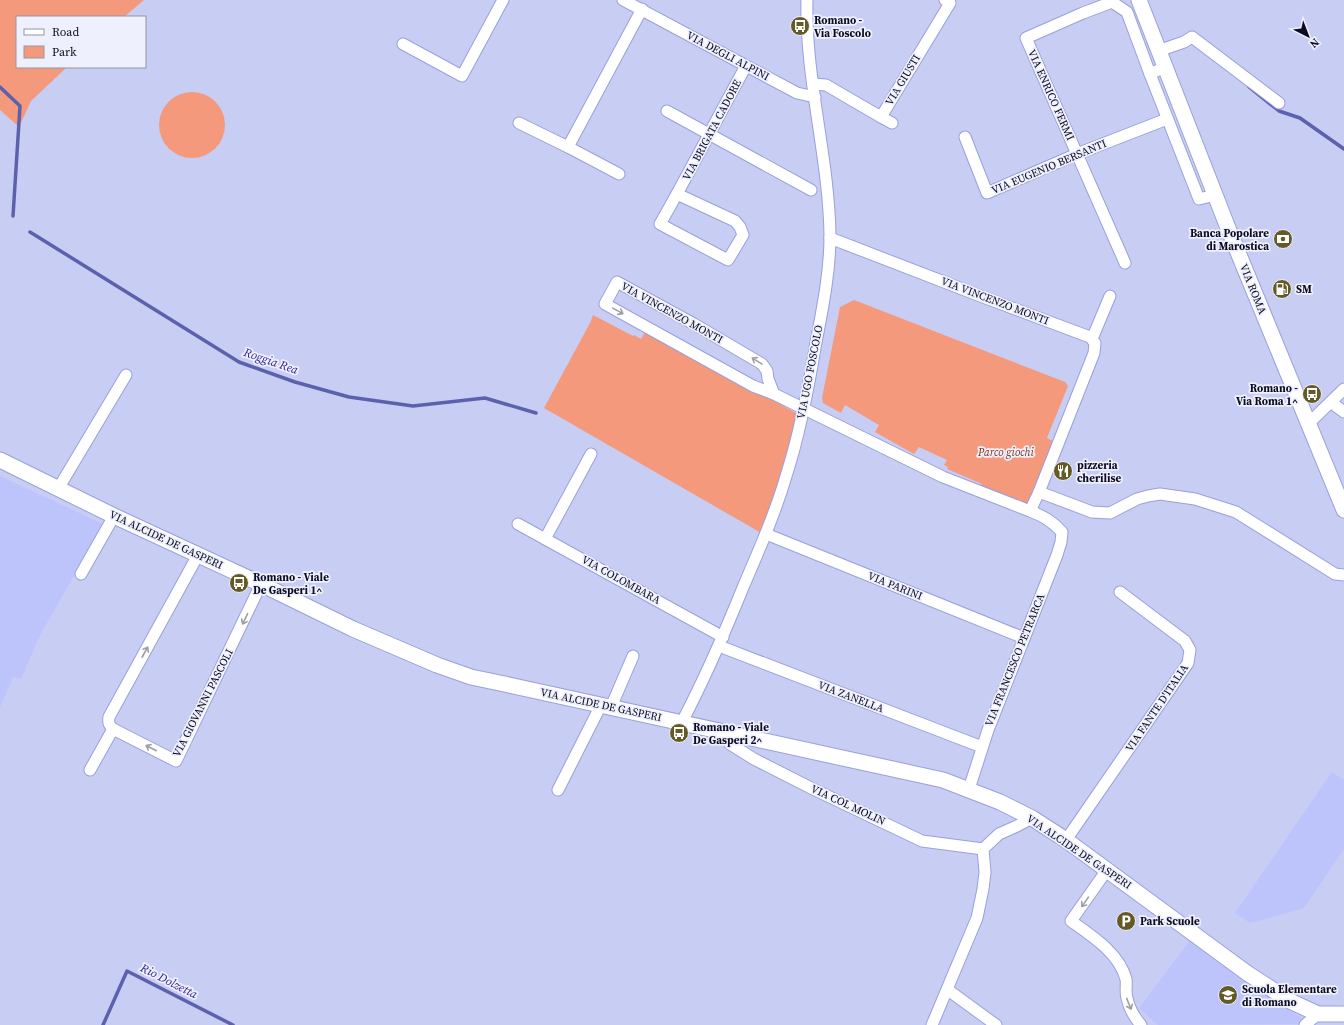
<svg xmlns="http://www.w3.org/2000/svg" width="1344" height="1025" viewBox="0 0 1344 1025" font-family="'Source Serif 4',serif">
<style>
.built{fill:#bdc4fc}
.green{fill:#f4997b}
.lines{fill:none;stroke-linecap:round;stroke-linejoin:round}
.stream{stroke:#5c61ad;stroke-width:3.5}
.minor-casing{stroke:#99a0dd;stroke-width:13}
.secondary-casing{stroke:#99a0dd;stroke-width:17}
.minor{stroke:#fff;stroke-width:11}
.secondary{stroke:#fff;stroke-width:15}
.oneway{stroke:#9d9ea7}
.labels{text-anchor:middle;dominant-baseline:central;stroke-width:3.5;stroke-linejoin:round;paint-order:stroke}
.poi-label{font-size:11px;font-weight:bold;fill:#0b0c22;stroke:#eef0fd;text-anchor:start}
.street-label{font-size:11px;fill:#0b0c22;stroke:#eef0fd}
.park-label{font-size:11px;font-style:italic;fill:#7c351c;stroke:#eef0fd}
.water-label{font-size:12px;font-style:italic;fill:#332398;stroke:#eef0fd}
</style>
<rect width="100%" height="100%" fill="#c8cdf4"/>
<g class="built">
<polygon points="0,476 103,524 38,639 21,679 13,677 0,707"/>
<polygon points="1332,772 1344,780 1344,849 1304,908 1250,923 1235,913"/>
<polygon points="1191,939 1277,1003 1302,1018 1303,1024 1158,1025 1139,1008"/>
</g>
<g class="green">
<polygon points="0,0 144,0 124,17 17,17 17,67 67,67 31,101 19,127 0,110"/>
<circle cx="192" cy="125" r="33"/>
<polygon points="854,300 1065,382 1068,386 1047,438 1057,443 1028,504 981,486 982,484 947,469 948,467 944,465 947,460 919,447 914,454 875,432 879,425 845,405 841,413 823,403 822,398 840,307"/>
<polygon points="593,315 633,336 634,335 641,339 646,330 796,413 799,418 763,534 544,408 590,323"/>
</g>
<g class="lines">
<g class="stream">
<polyline points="0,87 20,106 13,216"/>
<polyline points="1249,87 1279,111 1300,118 1344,149"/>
<polyline points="30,232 239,362 295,382 349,397 413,406 485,398 536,413"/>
<polyline points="103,1025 127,971 233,1025"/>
</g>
<defs>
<g id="minor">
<polyline points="623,0 797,93 815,97"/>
<polyline points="403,44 462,76 503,0"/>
<polyline points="1158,51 1184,42 1192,37 1279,103"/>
<polyline points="1150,74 1199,199 1215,195"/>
<polyline points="813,84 826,85 881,117 950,3 945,0"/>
<polyline points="667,111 811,190"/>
<polyline points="881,117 892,123"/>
<polyline points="519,123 568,147 642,9"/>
<polyline points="965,137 987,193 1077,154 1167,119"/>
<polyline points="568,147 619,174"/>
<path d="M677,194L735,221L740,227L743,235L728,260L660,224C690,172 717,118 746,66"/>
<path d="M830,238L983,297L1090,337L1095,343L1094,353L1039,492L1030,511C1043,516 1052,521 1062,532L1061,542L1057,555L988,730L969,789"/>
<polyline points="1125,263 1026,38 1083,13 1112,2 1127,12 1150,74 1165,67"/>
<polyline points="1092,339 1110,296"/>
<polyline points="774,394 768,379 767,371 762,364 694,324 617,282 605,304 753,386 774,394 943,477 1030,511"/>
<polyline points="1332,403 1344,412"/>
<polyline points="1309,423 1344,389"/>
<polyline points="58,489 126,375"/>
<polyline points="1039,492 1092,512 1110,513 1137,499 1148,496 1160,494 1195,499 1236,512 1335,574 1344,575"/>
<polyline points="518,524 723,637"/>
<polyline points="766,534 1024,638"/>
<polyline points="545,539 591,454"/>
<path d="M198,555L109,717C108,723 109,725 113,729L176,761L261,584"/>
<polyline points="81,574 114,516"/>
<polyline points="719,646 982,747"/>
<polyline points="611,707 633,656"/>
<path d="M682,722C705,678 725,632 744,585C760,548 776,511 787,473C800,432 808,390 815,348C822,311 830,273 830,236C829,157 805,79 807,0"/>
<polyline points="728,733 727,738 730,744 754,759 813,789 922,841 983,849"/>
<polyline points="90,770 113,729"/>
<polyline points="558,790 601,705"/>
<polyline points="1066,840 1188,663 1190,650 1185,641 1120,592"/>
<path d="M1107,870L1071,921C1092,936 1119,953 1126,979C1127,985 1125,992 1127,998C1129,1008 1135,1018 1141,1025"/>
<polyline points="948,990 996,1025"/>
<polyline points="932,1025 977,918 983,889 985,872 983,849 999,834 1017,826 1032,818"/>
<polyline points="1305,1025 1318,1014"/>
</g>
<g id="secondary">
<polyline points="1139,0 1228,228 1344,510"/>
<polyline points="0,460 114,516 261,584 353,629 437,665 471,677 509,685 943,780 1000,802 1032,818 1066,840 1247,973 1290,1001 1318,1014 1344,1014"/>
</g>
</defs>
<use href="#minor" class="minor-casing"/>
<use href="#secondary" class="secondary-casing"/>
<use href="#minor" class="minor"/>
<use href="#secondary" class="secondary"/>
</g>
<defs><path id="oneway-shaft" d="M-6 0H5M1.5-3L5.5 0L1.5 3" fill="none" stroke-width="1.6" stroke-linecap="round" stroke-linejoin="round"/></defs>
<g class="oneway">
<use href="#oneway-shaft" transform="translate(618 311) rotate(29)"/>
<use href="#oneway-shaft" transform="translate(757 361) rotate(-148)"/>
<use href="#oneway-shaft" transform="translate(245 619) rotate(116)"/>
<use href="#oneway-shaft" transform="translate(145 652) rotate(-61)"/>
<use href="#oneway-shaft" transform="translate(151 748) rotate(-153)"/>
<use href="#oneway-shaft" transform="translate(1085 902) rotate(125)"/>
<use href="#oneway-shaft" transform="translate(1129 1004) rotate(68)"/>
</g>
<defs>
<symbol id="bus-disc" viewBox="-11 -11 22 22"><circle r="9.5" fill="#635a26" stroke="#eef0fd"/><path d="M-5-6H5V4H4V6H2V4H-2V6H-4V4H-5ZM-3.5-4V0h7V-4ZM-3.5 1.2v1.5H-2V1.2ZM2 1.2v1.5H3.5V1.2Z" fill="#fff"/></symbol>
<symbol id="bank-disc" viewBox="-11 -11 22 22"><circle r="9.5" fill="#635a26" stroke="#eef0fd"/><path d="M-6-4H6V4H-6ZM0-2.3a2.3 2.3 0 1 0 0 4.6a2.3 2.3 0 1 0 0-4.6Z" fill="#fff"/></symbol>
<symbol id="fuel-disc" viewBox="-11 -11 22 22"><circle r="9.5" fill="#635a26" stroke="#eef0fd"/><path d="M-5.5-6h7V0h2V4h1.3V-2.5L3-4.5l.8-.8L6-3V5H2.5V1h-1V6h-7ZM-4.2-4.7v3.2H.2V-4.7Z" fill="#fff"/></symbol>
<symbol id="restaurant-disc" viewBox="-11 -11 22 22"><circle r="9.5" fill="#635a26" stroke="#eef0fd"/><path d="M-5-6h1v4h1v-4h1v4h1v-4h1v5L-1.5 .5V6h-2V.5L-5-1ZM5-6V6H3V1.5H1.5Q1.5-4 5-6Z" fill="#fff"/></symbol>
<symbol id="parking-disc" viewBox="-11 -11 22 22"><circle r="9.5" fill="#635a26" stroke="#eef0fd"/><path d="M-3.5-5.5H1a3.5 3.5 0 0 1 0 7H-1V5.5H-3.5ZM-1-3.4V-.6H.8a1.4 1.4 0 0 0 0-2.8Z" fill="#fff"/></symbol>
<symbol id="school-disc" viewBox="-11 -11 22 22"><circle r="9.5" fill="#635a26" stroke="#eef0fd"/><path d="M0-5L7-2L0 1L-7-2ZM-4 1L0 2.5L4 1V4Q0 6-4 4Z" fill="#fff"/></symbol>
</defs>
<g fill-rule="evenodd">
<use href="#bus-disc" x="789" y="15" width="22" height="22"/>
<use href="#bank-disc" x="1272" y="228" width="22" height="22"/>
<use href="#fuel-disc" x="1271" y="278" width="22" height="22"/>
<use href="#bus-disc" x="1301" y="383" width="22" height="22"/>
<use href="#restaurant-disc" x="1052" y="460" width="22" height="22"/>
<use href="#bus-disc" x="228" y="572" width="22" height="22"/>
<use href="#bus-disc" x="668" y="722" width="22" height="22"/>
<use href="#parking-disc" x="1115" y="910" width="22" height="22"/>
<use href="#school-disc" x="1217" y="984" width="22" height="22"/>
</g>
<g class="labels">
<g class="poi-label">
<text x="814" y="20">Romano -<tspan x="814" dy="13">Via Foscolo</tspan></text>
<text x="1269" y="233" text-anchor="end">Banca Popolare<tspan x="1269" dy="13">di Marostica</tspan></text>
<text x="1296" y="289">SM</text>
<text x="1298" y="388" text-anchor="end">Romano -<tspan x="1298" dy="13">Via Roma 1^</tspan></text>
<text x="1077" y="465">pizzeria<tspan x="1077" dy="13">cherilise</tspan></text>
<text x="253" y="577">Romano - Viale<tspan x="253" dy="13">De Gasperi 1^</tspan></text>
<text x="693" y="727">Romano - Viale<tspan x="693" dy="13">De Gasperi 2^</tspan></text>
<text x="1140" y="921">Park Scuole</text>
<text x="1242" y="989">Scuola Elementare<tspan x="1242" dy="13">di Romano</tspan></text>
</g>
<g class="street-label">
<text transform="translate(728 56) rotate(28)">VIA DEGLI ALPINI</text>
<text transform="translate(903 80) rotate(-59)">VIA GIUSTI</text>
<text transform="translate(1051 95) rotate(66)">VIA ENRICO FERMI</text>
<text transform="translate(712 130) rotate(-62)">VIA BRIGATA CADORE</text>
<text transform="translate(1049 167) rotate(-23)">VIA EUGENIO BERSANTI</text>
<text transform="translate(1253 289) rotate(68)">VIA ROMA</text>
<text transform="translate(995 301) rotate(21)">VIA VINCENZO MONTI</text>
<text transform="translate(672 313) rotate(29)">VIA VINCENZO MONTI</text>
<text transform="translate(810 372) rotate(-79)">VIA UGO FOSCOLO</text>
<text transform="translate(166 540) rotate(25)">VIA ALCIDE DE GASPERI</text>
<text transform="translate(621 580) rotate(29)">VIA COLOMBARA</text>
<text transform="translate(895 586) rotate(22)">VIA PARINI</text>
<text transform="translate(1015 660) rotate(-68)">VIA FRANCESCO PETRARCA</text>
<text transform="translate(851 697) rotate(21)">VIA ZANELLA</text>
<text transform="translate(203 703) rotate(-63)">VIA GIOVANNI PASCOLI</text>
<text transform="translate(601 705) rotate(12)">VIA ALCIDE DE GASPERI</text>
<text transform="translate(1157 708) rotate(-56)">VIA FANTE D'ITALIA</text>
<text transform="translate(848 805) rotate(25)">VIA COL MOLIN</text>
<text transform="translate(1079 852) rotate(34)">VIA ALCIDE DE GASPERI</text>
</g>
<g class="park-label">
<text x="1006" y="452">Parco giochi</text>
</g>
<g class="water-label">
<text transform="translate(271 361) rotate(19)">Roggia Rea</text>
<text transform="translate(169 981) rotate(27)">Rio Dolzetta</text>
</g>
</g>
<rect x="16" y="16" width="130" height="52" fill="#eef0fd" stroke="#9395a5"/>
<rect x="24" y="29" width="20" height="6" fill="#ffffff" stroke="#9395a5"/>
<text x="52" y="36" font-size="12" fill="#0b0c22">Road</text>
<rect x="24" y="46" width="20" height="12" fill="#f4997b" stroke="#9395a5"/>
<text x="52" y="56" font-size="12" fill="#0b0c22">Park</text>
<g transform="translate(1308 36) rotate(138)" stroke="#eef0fd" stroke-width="3" paint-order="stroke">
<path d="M0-3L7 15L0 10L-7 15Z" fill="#0b0c22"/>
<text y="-6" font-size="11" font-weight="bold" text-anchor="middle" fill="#0b0c22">N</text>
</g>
</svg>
